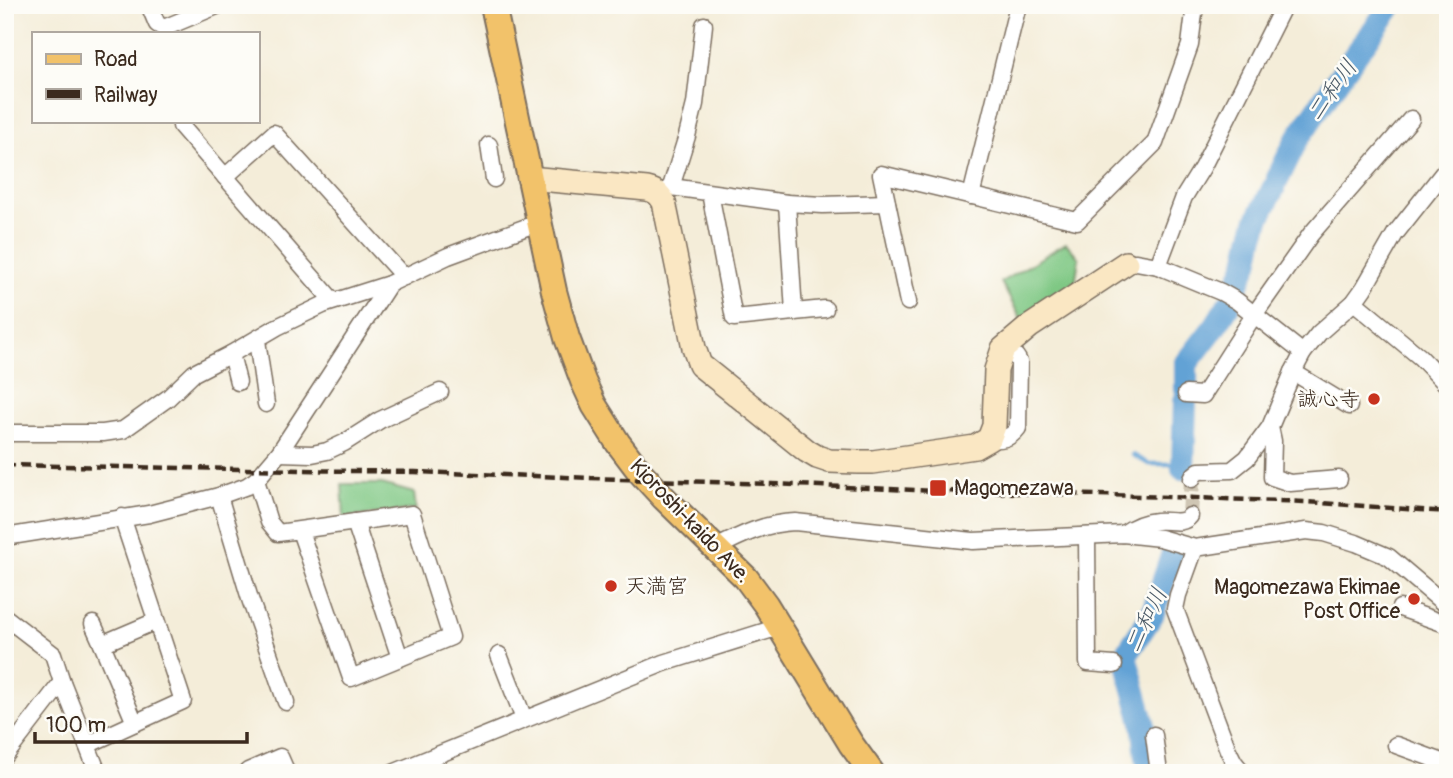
<svg xmlns="http://www.w3.org/2000/svg" width="1453" height="778" viewBox="0 0 1453 778" font-family="Pangolin,'Klee One',sans-serif">
<style>
.green{fill:#7fc884;stroke:#5d7951;stroke-width:2}
.lines{fill:none;stroke-linecap:round;stroke-linejoin:round}
.stream{stroke:#62a2d5;stroke-width:4.5}
.river{stroke:#62a2d5;stroke-width:24}
.street-tunnel{stroke:#cfc6b4;stroke-width:16;stroke-dasharray:16 8;stroke-linecap:butt}
.street-casing{stroke:#7c6e5f;stroke-width:19}
.secondary-casing{stroke:#7c6e5f;stroke-width:26}
.primary-casing{stroke:#7c6e5f;stroke-width:28}
.street{stroke:#fff;stroke-width:16}
.secondary{stroke:#fae7c3;stroke-width:23}
.primary{stroke:#f2c26a;stroke-width:24}
.rail{stroke:#3b2a1e;stroke-width:4.5;stroke-dasharray:10 5;stroke-linecap:butt}
.poi-dot{fill:#c8321e;stroke:#fdfcf7;stroke-width:2.5}
.labels{text-anchor:middle;dominant-baseline:central;stroke-width:5;stroke-linejoin:round;paint-order:stroke}
.poi-label{font-size:21px;fill:#3b2a1e;stroke:#fdfcf7;text-anchor:end}
.street-label{font-size:21px;fill:#3b2a1e;stroke:#fdfcf7}
.water-label{font-size:23px;font-style:italic;fill:#4b5a67;stroke:#fdfcf7}
</style>
<rect width="100%" height="100%" fill="#fdfcf7"/>
<filter id="ink" filterUnits="userSpaceOnUse"><feTurbulence type="fractalNoise" baseFrequency=".0143" numOctaves="2"/><feDisplacementMap in="SourceGraphic" scale="14" xChannelSelector="R" yChannelSelector="G"/><feConvolveMatrix kernelMatrix="1 2 1 2 8 2 1 2 1" color-interpolation-filters="sRGB"/></filter>
<filter id="wash" filterUnits="userSpaceOnUse"><feTurbulence type="fractalNoise" baseFrequency=".00686" numOctaves="4" result="noise"/><feDisplacementMap in="SourceGraphic" scale="28" xChannelSelector="R" yChannelSelector="G"/><feGaussianBlur stdDeviation="1.57" result="paint"/><feColorMatrix in="noise" values="0 0 0 0 0 0 0 0 0 0 0 0 0 0 0 0 0 1.4 0 .05"/><feComposite in="paint" operator="in"/></filter>
<g filter="url(#wash)">
<rect width="100%" height="100%" fill="#f4edd9"/>
<g class="green">
<polygon points="1066,243 1079,258 1075,285 1021,319 1001,282"/>
<polygon points="342,484 382,484 414,493 416,509 344,518"/>
</g>
<g class="lines">
<polyline class="stream" points="1133,455 1149,464 1183,464"/>
<g class="river">
<polyline points="1278,178 1296,141 1345,69 1392,5"/>
<polyline points="1235,290 1247,263 1252,239 1258,219 1273,189"/>
<polyline points="1186,389 1186,364 1216,325 1229,304"/>
<polyline points="1183,468 1185,401"/>
<polyline points="1149,773 1143,722 1125,656 1152,615 1174,550"/>
</g>
</g>
</g>
<g filter="url(#ink)">
<g class="lines">
<polyline class="street-tunnel" points="1190,516 1192,479"/>
<defs>
<g id="street">
<polyline points="149,5 157,24 164,28 219,5"/>
<polyline points="181,126 333,301"/>
<polyline points="489,145 494,179"/>
<polyline points="225,177 274,133 404,277"/>
<polyline points="671,187 687,136 695,104 704,25"/>
<polyline points="710,193 734,318 825,309"/>
<polyline points="660,195 671,187 787,203 823,205 887,203"/>
<polyline points="971,196 1018,5"/>
<polyline points="787,203 794,312"/>
<polyline points="1126,263 1136,262 1158,266 1221,292 1237,301 1303,353"/>
<polyline points="1158,266 1184,197 1202,168 1284,5"/>
<polyline points="908,302 881,174 1077,221 1155,143 1190,45 1195,5"/>
<polyline points="1354,302 1420,357 1448,386"/>
<polyline points="257,340 266,404"/>
<polyline points="231,354 238,382"/>
<polyline points="1293,372 1349,406"/>
<polyline points="1186,394 1203,395 1254,315 1311,234 1411,119"/>
<polyline points="1270,427 1273,441 1272,477 1290,483 1339,479"/>
<polyline points="5,433 103,433 123,430 168,398 194,373 231,354 277,327 323,305 389,284 448,256 540,222"/>
<path d="M989,439C1001,440 1010,439 1018,428L1019,362C1016,354 1011,352 1003,349"/>
<polyline points="279,453 312,454 327,451 344,443 380,420 440,392"/>
<polyline points="1192,479 1194,475 1199,471 1232,470 1247,458 1270,427 1293,372 1303,353 1319,333 1354,302 1364,288 1395,234 1448,167"/>
<polyline points="256,480 269,522 278,533 412,514 451,637 351,678 300,531"/>
<polyline points="219,496 250,599 286,702"/>
<polyline points="355,522 400,658"/>
<path d="M1123,534C1134,526 1143,522 1156,521C1168,519 1182,526 1190,516"/>
<polyline points="1087,536 1088,663 1114,665"/>
<polyline points="5,537 149,514 219,496 247,486 256,480 279,453 389,284"/>
<path d="M716,548C741,535 765,523 795,522L973,541L1123,534L1160,538L1195,548L1306,531L1324,533L1356,543L1389,557L1448,607"/>
<polyline points="1195,548 1178,595 1175,609 1228,750 1234,762 1243,773"/>
<polyline points="1400,608 1448,625"/>
<polyline points="5,617 53,654 62,682 98,773"/>
<polyline points="93,624 102,644"/>
<polyline points="499,655 524,719"/>
<polyline points="135,723 102,644 156,621"/>
<polyline points="1154,735 1159,773"/>
<polyline points="87,745 183,701 122,517"/>
<polyline points="1396,745 1448,764"/>
<polyline points="5,756 62,682"/>
<polyline points="249,773 248,771 280,757 287,773"/>
<polyline points="393,773 664,663 779,627"/>
</g>
<path id="secondary" d="M529,178L647,189C656,191 659,194 664,202L694,348L700,365L807,451L817,457L829,461L858,462H873L975,447L989,439L994,426L996,370L1003,349L1029,327L1126,263"/>
<polyline id="primary" points="493,5 554,291 567,338 583,381 594,405 618,443 640,472 664,498 746,578 766,605 851,744 872,773"/>
</defs>
<use href="#street" class="street-casing"/>
<use href="#secondary" class="secondary-casing"/>
<use href="#primary" class="primary-casing"/>
<use href="#street" class="street"/>
<use href="#secondary" class="secondary"/>
<use href="#primary" class="primary"/>
<polyline class="rail" points="5,465 415,472 772,484 938,491 1140,496 1307,502 1448,512"/>
</g>
</g>
<g class="poi-dot">
<circle cx="1374" cy="399" r="7"/>
<rect x="929" y="479" width="18" height="18" rx="3.5"/>
<circle cx="611" cy="586" r="7"/>
<circle cx="1414" cy="599" r="7"/>
</g>
<g class="labels">
<g class="poi-label">
<text x="1360" y="399">誠心寺</text>
<text x="954" y="488" text-anchor="start">Magomezawa</text>
<text x="625" y="586" text-anchor="start">天満宮</text>
<text x="1400" y="587">Magomezawa Ekimae<tspan x="1400" dy="24">Post Office</tspan></text>
</g>
<g class="street-label">
<text transform="translate(690 521) rotate(46)">Kioroshi-kaido Ave.</text>
</g>
<g class="water-label">
<text transform="translate(1332 90) rotate(-55)">二和川</text>
<text transform="translate(1146 620) rotate(-65)">二和川</text>
</g>
</g>
<rect width="1453" height="778" fill="none" stroke="#fdfcf7" stroke-width="28"/>
<rect x="32" y="32" width="228" height="91" fill="#fdfcf7" stroke="#afa8a0" stroke-width="2"/>
<rect x="46" y="54" width="35" height="10" fill="#f2c26a" stroke="#afa8a0" stroke-width="2"/>
<text x="94" y="66" font-size="21" fill="#3b2a1e">Road</text>
<rect x="46" y="89" width="35" height="10" fill="#3b2a1e" stroke="#afa8a0" stroke-width="2"/>
<text x="94" y="102" font-size="21" fill="#3b2a1e">Railway</text>
<path d="M35 732v10h212v-10" fill="none" stroke="#3b2a1e" stroke-width="3.5"/>
<text x="46" y="732" font-size="21" fill="#3b2a1e" stroke="#fdfcf7" stroke-width="5" paint-order="stroke">100 m</text>
</svg>
